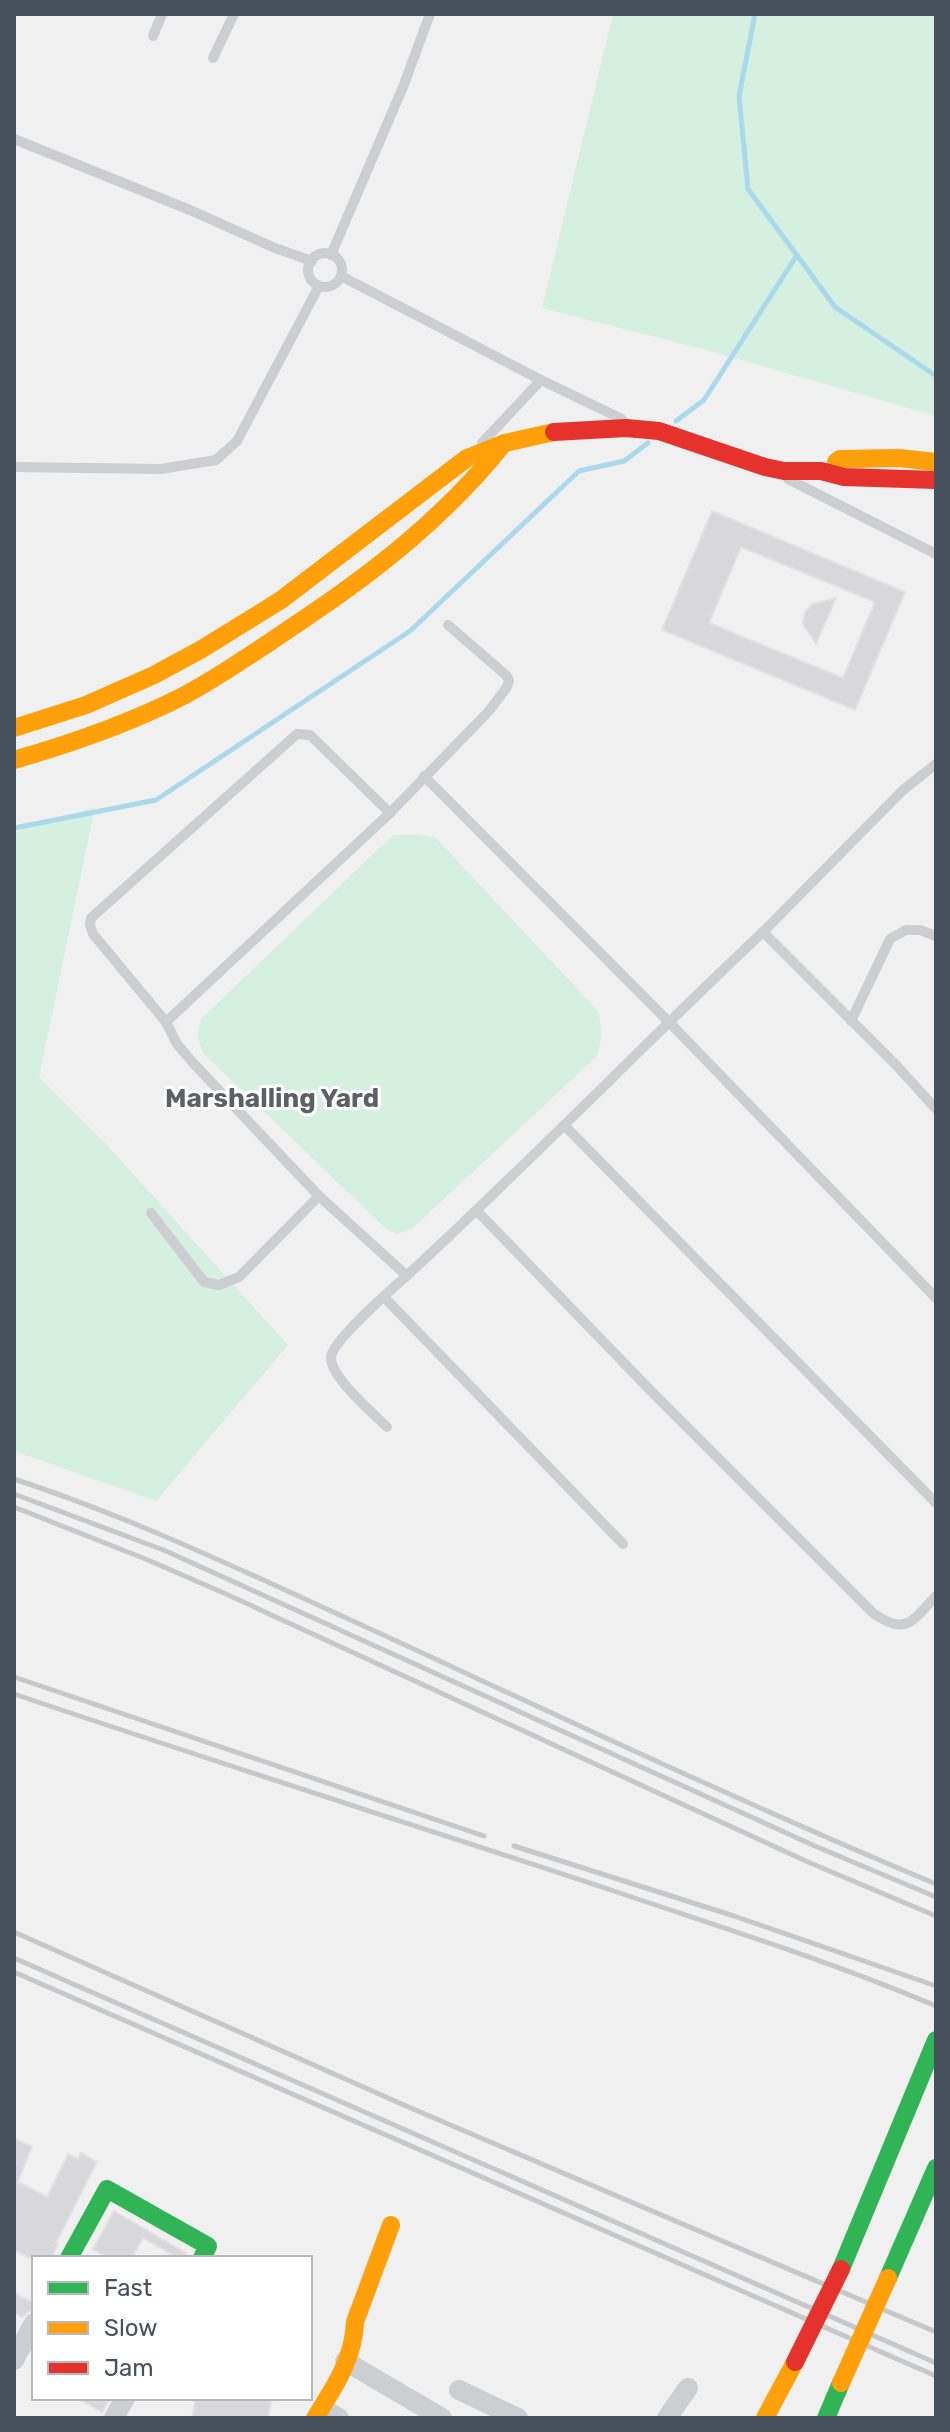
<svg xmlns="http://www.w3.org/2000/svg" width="950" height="2432" viewBox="0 0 950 2432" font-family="Rubik,sans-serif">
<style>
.green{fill:#d5efe1}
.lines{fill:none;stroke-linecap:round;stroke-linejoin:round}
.stream{stroke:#aad9ec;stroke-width:5}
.building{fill:#d8d8da;stroke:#e2e2e3;stroke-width:2;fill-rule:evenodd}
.lane{stroke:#ccced1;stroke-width:10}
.street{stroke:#ccced1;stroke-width:20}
.fast{stroke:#30b455;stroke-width:18}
.slow{stroke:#ff9f0a;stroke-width:18}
.jam{stroke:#e5322d;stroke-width:18}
.rail{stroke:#c6c8ca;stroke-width:5}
.slow-bridge{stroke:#ff9f0a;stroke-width:18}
.jam-bridge{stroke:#e5322d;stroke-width:18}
.labels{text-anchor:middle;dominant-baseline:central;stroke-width:6;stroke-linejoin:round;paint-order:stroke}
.neighbourhood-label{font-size:26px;font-weight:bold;fill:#5c5f64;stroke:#fff}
</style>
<rect width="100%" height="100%" fill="#f1f0f0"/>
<g class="green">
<polygon points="613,14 936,14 936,416 710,351 542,308"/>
<polygon points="95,807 39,1077 105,1143 288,1345 156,1501 14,1451 14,832"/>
<path d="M393,835H420L436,838L598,1011C602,1028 603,1041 596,1057L413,1228L397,1234L385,1228L203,1053L197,1036L201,1019Z"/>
</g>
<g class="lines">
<g class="stream">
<polyline points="755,14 739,96 748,189 835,307 936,376"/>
<polyline points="676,421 704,400 797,255"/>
<polyline points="14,828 156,800 410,631 579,471 624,461 648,443"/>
</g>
</g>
<g class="building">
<path d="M712,511L905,592L855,710L662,630ZM741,547L875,602L843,678L709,623Z"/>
<polygon points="836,598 816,644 803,624 805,612 813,604"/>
<polygon points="14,2139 32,2146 18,2182 47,2197 68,2154 78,2159 81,2153 97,2162 56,2243 58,2244 52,2258 30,2258 14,2250"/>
<polygon points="114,2211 186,2253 185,2258 178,2258 143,2238 132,2258 109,2258 93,2249"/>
<polygon points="14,2293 34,2303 34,2310 28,2312 22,2317 14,2313"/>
<polygon points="77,2398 110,2398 102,2412"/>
<polygon points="196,2398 272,2398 268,2418 192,2418"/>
</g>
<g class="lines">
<g class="lane">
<polyline points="153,36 162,14"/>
<polyline points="213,58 234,14"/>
<polyline points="14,139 190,210 275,248 312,261"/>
<circle cx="325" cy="270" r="17"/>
<polyline points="331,255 403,87 430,14"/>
<polyline points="341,276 541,380 622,419"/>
<polyline points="482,443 541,380"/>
<polyline points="14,467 161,469 216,460 237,441 319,286"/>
<polyline points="788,479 936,554"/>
<polyline points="424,776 668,1021 936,1298"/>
<polyline points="763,932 903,790 936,764"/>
<polyline points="851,1021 890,939 906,930 920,930 936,936"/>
<polyline points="166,1022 93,934 90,925 91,918 297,734 310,735 390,813"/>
<polyline points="564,1125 936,1503"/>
<path d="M477,1211L653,1393L873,1613C906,1637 913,1620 936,1596"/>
<polyline points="151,1213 204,1282 219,1285 239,1277 319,1196"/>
<polyline points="407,1276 319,1196 194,1064 177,1044 166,1022 390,813 489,711 507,687 509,681 507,676 448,625"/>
<polyline points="384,1297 623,1544"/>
<path d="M387,1427C373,1413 330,1377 331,1357C333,1339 398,1284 414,1269C533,1159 645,1043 763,932L897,1066L936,1109"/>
</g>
<g class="street">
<polyline points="14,2360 34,2323"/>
<polyline points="345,2361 442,2418"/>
<polyline points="459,2390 518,2418"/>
<polyline points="322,2408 339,2418"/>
<polyline points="114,2418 125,2398"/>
<polyline points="667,2418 688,2388"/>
</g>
<g class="fast">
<polyline points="69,2258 107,2189 208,2246 202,2258"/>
<polyline points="841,2269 936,2040"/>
<polyline points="888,2278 936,2168"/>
<polyline points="826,2418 841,2383"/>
</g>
<g class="slow">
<polyline points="836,462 840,459 899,458 936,462"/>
<polyline points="14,728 86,705 154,675 202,649 281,600 467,458 505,443 554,432"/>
<path d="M14,760C73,743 131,723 185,695C224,674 261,648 298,623C376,571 446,516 504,443"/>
<path d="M315,2418C334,2388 354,2358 355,2322L391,2225"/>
<polyline points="765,2418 795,2362"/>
</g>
<polyline class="jam" points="554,432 626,428 659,431 765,467 784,471 821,471 844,477 936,480"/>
<g class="rail">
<path d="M14,1479C139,1520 258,1578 377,1632C563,1718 747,1805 936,1884"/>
<polyline points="14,1494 166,1551 815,1846 936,1897"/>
<polyline points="14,1507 148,1560 226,1594 808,1862 936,1916"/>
<polyline points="14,1677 484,1836"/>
<path d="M14,1694C212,1761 412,1824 611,1890C720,1927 830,1961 936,2006"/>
<polyline points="514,1846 734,1916 936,1986"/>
<polyline points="14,1932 413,2109 936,2332"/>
<polyline points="14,1958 936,2363"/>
<polyline points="14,1972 936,2376"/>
</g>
<polyline class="slow-bridge" points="841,2383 888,2278"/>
<polyline class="jam-bridge" points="795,2362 841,2269"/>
</g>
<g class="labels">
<g class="neighbourhood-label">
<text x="272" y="1098">Marshalling Yard</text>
</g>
</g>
<rect width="950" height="2432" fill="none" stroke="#47515d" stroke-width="32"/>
<rect x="32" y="2256" width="280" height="144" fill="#ffffff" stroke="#b5b9be" stroke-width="2"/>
<rect x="48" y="2282" width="40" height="12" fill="#30b455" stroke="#b5b9be" stroke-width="2"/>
<text x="104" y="2296" font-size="24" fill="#47515d">Fast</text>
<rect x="48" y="2322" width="40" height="12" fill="#ff9f0a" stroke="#b5b9be" stroke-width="2"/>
<text x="104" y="2336" font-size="24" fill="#47515d">Slow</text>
<rect x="48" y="2362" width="40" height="12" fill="#e5322d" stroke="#b5b9be" stroke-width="2"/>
<text x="104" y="2376" font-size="24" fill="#47515d">Jam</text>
</svg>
